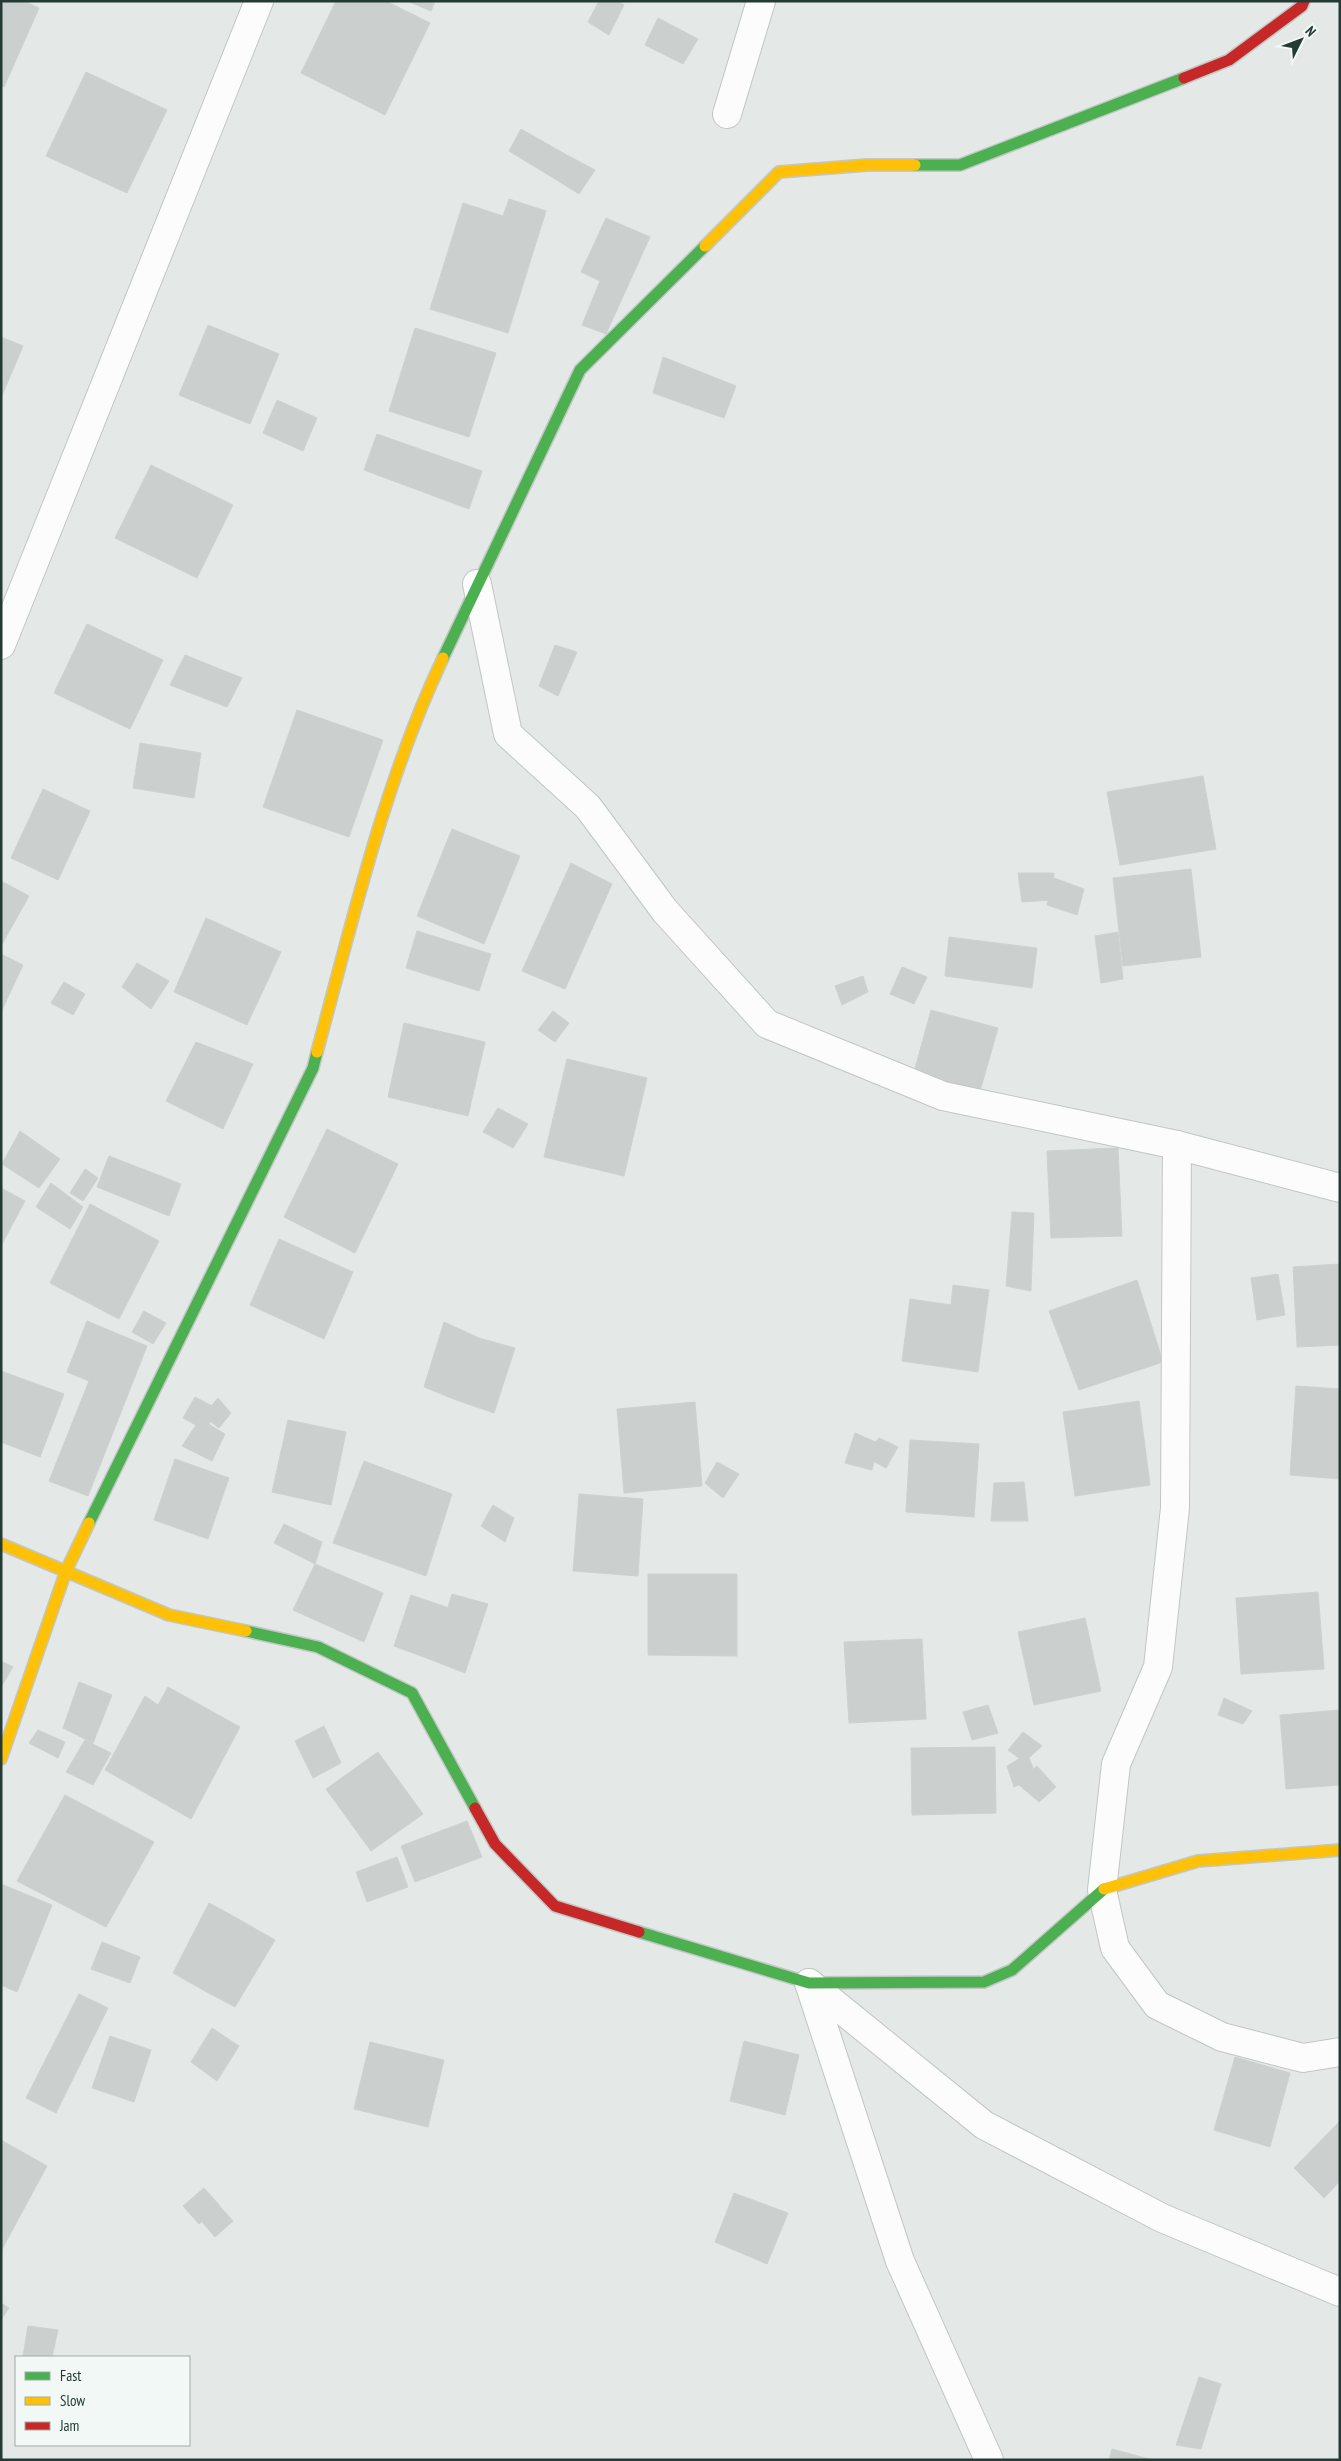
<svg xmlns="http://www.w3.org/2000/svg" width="1341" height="2461" viewBox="0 0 1341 2461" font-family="'PT Sans Narrow',sans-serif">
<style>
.building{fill:#cbd0ce;stroke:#cdd2d0}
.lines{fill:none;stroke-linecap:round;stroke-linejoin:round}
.street-casing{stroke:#c1c6c4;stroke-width:30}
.fast-casing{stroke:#c0c7c4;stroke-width:14}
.slow-casing{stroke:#c0c7c4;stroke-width:14}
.jam-casing{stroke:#c0c7c4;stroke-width:14}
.street{stroke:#fbfcfb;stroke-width:28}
.fast{stroke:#4caf50;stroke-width:11}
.slow{stroke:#ffc107;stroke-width:11}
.jam{stroke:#c62828;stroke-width:11}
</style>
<rect width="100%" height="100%" fill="#e4e9e7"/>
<g class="building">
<polygon points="1,1 24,1 39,8 4,87 1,86"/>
<polygon points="336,1 386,1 430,23 385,115 301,73"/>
<polygon points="407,1 435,1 431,11"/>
<polygon points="599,1 618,1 624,5 609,35 588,22"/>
<polygon points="658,18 698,39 683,64 645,45"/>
<polygon points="86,72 167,110 127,193 46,156"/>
<polygon points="521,129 565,154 555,179 509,151"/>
<polygon points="565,154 595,170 579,194 555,179"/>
<polygon points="509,199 546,211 508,333 430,309 463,203 503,216"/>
<polygon points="606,218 650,237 606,334 582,325 600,281 581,272"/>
<polygon points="208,325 279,354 250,424 179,395"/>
<polygon points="415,328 496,353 469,437 389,411"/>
<polygon points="1,337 23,346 1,398"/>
<polygon points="663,357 736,386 724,418 653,393"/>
<polygon points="277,400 317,418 303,451 263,433"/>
<polygon points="377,434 482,471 469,509 364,470"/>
<polygon points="151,465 233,505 197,578 115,538"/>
<polygon points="87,624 163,660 130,729 54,693"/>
<polygon points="555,645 577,652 558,696 539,686"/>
<polygon points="185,655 242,678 227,707 170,685"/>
<polygon points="297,710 383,740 349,837 263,807"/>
<polygon points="140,743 201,753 194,798 133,788"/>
<polygon points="1203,776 1216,849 1120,865 1107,792"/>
<polygon points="43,789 90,811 58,880 11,858"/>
<polygon points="452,829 520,856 484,944 417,916"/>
<polygon points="571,863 612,884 565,989 522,971"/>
<polygon points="1191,869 1201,957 1123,966 1113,878"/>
<polygon points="1018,873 1054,873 1052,900 1022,902"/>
<polygon points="1054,878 1084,889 1077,915 1047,905"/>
<polygon points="1,881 29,896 1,946"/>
<polygon points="206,918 281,952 247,1025 174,992"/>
<polygon points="417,931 491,954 479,991 406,968"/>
<polygon points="1118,932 1123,979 1101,983 1095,936"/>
<polygon points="949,937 1037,948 1032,988 945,976"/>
<polygon points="1,954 23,965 1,1012"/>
<polygon points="137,963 169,981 151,1009 122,987"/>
<polygon points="902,967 927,977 914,1004 890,994"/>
<polygon points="863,976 868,992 842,1005 835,986"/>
<polygon points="64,982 85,994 73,1015 51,1003"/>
<polygon points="931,1010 998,1028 980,1091 914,1072"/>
<polygon points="553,1011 569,1023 555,1042 538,1030"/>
<polygon points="404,1023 485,1042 468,1116 388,1097"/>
<polygon points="196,1042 253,1064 223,1129 166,1101"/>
<polygon points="567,1059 647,1078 624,1176 544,1157"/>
<polygon points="498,1108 528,1124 513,1148 483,1132"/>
<polygon points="327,1129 398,1164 355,1253 284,1217"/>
<polygon points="20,1131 60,1159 39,1188 2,1164"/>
<polygon points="1118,1148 1122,1236 1051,1238 1047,1151"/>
<polygon points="109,1156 181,1184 169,1216 97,1187"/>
<polygon points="85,1169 98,1178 83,1201 70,1193"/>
<polygon points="51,1183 83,1207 70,1229 36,1207"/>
<polygon points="1,1188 25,1201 1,1246"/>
<polygon points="90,1204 159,1241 119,1319 50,1283"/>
<polygon points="1012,1212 1034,1213 1031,1291 1006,1286"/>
<polygon points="279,1239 353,1272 324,1339 250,1305"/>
<polygon points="1340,1264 1340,1345 1297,1347 1293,1267"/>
<polygon points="1278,1274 1285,1315 1257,1320 1251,1278"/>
<polygon points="1137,1280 1163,1362 1079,1390 1049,1311"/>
<polygon points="953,1285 989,1290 978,1372 902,1361 910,1299 951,1305"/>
<polygon points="144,1311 166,1323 153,1344 132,1332"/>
<polygon points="87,1321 147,1346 88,1496 49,1481 89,1381 67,1372"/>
<polygon points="444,1322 479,1338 456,1400 424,1387"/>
<polygon points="479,1338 515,1348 494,1413 456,1400"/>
<polygon points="1,1371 64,1394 40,1457 1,1442"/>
<polygon points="1296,1386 1340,1389 1340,1479 1290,1475"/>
<polygon points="195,1397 218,1409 205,1430 183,1418"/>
<polygon points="218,1398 231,1413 219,1428 203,1416"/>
<polygon points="1139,1401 1150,1485 1075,1496 1063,1412"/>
<polygon points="695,1402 702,1486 624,1493 617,1409"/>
<polygon points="200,1419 225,1434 212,1461 182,1446"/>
<polygon points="288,1420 346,1432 331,1505 272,1492"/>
<polygon points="855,1433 878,1443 872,1470 845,1463"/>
<polygon points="879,1438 898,1447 886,1468 864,1456"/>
<polygon points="910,1440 979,1444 974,1517 906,1512"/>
<polygon points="175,1459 229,1478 208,1539 154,1520"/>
<polygon points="364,1461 452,1494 426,1576 333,1543"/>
<polygon points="717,1462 739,1474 723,1498 705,1483"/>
<polygon points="1024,1482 1028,1521 991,1521 994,1483"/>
<polygon points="579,1494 643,1499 638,1576 573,1571"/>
<polygon points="493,1505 514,1518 505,1542 481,1526"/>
<polygon points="284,1524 322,1542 315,1564 274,1543"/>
<polygon points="315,1564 383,1593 364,1642 293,1610"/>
<polygon points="648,1574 737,1574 737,1656 648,1655"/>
<polygon points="1318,1592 1324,1669 1241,1674 1236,1598"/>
<polygon points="452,1594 488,1604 465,1673 432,1660"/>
<polygon points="411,1595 449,1608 432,1660 394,1646"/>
<polygon points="1085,1618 1101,1691 1034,1705 1018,1632"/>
<polygon points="922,1639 926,1719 849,1723 844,1642"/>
<polygon points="1,1661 13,1667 1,1687"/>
<polygon points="79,1682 112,1695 93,1743 63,1728"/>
<polygon points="168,1687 240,1727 191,1819 105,1770 145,1696 158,1705"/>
<polygon points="1224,1698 1252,1711 1243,1724 1218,1715"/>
<polygon points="988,1705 998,1733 972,1740 963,1712"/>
<polygon points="1340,1710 1340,1785 1286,1789 1280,1715"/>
<polygon points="324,1726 341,1763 313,1778 295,1741"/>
<polygon points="38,1730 65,1742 58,1758 29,1743"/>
<polygon points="1023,1732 1042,1746 1024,1762 1008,1750"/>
<polygon points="85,1740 111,1753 93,1785 66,1772"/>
<polygon points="995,1747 996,1813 912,1815 911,1748"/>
<polygon points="378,1752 423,1814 371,1851 326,1789"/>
<polygon points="1027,1754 1037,1777 1014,1787 1007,1766"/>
<polygon points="1037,1766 1056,1787 1039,1802 1018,1784"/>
<polygon points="65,1795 154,1842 106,1927 17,1881"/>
<polygon points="467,1821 482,1857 415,1882 401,1846"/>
<polygon points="397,1857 408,1887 367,1902 356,1872"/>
<polygon points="1,1884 52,1905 17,1992 1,1985"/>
<polygon points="209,1903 242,1921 205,1991 173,1973"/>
<polygon points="242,1921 275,1940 235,2007 205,1991"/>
<polygon points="102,1942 140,1957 130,1983 91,1969"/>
<polygon points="79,1994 108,2008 56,2113 26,2098"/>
<polygon points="212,2028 239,2046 217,2081 191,2062"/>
<polygon points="110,2036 151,2050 134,2102 92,2088"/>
<polygon points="744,2041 799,2055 785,2115 730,2101"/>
<polygon points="370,2042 444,2060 428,2127 354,2109"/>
<polygon points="1235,2057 1290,2073 1270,2147 1214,2130"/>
<polygon points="1340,2121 1340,2181 1324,2198 1294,2168"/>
<polygon points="1,2140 47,2166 1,2251"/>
<polygon points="204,2188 220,2206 199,2224 183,2206"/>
<polygon points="734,2193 788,2213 767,2264 715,2242"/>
<polygon points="214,2200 233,2221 215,2237 197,2216"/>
<polygon points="1,2303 9,2308 1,2320"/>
<polygon points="28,2326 58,2330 52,2357 23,2356"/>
<polygon points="1199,2377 1221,2384 1201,2449 1176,2445"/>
<polygon points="1112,2449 1153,2460 1109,2460"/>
</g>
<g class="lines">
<defs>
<g id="street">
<polyline points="727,114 761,1"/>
<polyline points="477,584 508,734 588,807 665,911 767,1024 943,1096 1177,1145 1340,1188"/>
<polyline points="1,645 259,1"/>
<polyline points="1177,1145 1175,1508 1158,1667 1116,1764 1102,1890 1115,1948 1157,2005 1222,2037 1303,2058 1340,2052"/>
<polyline points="809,1983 984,2125 1162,2218 1340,2292"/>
<polyline points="809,1983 900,2261 989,2460"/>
</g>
<g id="fast">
<polyline points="915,165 960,165 1184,78"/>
<polyline points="443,658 580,370 705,246"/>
<polyline points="89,1523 313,1068 317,1052"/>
<polyline points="246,1631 318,1647 412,1693 475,1808"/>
<polyline points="639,1932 809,1983 984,1982 1012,1970 1104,1889"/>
</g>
<g id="slow">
<polyline points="705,246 779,172 867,165 915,165"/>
<path d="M317,1052C353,919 384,783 443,658"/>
<polyline points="1,1544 169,1615 246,1631"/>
<polyline points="1,1759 66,1571 89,1523"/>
<polyline points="1104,1889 1198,1861 1340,1850"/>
</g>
<g id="jam">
<polyline points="1184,78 1229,60 1302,6 1304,1"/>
<polyline points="475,1808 495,1844 555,1906 639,1932"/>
</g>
</defs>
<use href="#street" class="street-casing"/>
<use href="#fast" class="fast-casing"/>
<use href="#slow" class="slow-casing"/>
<use href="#jam" class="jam-casing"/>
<use href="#street" class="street"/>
<use href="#fast" class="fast"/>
<use href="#slow" class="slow"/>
<use href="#jam" class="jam"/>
</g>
<rect width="1341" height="2461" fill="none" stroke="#233b34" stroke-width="5"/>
<rect x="15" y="2356" width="175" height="90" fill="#f2f8f5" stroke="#9faca8"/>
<rect x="25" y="2372" width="25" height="8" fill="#4caf50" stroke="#9faca8"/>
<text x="60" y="2381" font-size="15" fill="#233b34">Fast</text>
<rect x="25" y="2397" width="25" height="8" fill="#ffc107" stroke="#9faca8"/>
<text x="60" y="2406" font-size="15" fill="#233b34">Slow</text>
<rect x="25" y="2422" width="25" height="8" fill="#c62828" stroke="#9faca8"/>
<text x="60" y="2431" font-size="15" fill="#233b34">Jam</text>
<g transform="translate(1301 40) rotate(48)" stroke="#f2f8f5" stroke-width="4" paint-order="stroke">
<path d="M0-4L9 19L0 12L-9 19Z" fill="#233b34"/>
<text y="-8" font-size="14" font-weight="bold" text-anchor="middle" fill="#233b34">N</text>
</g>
</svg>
